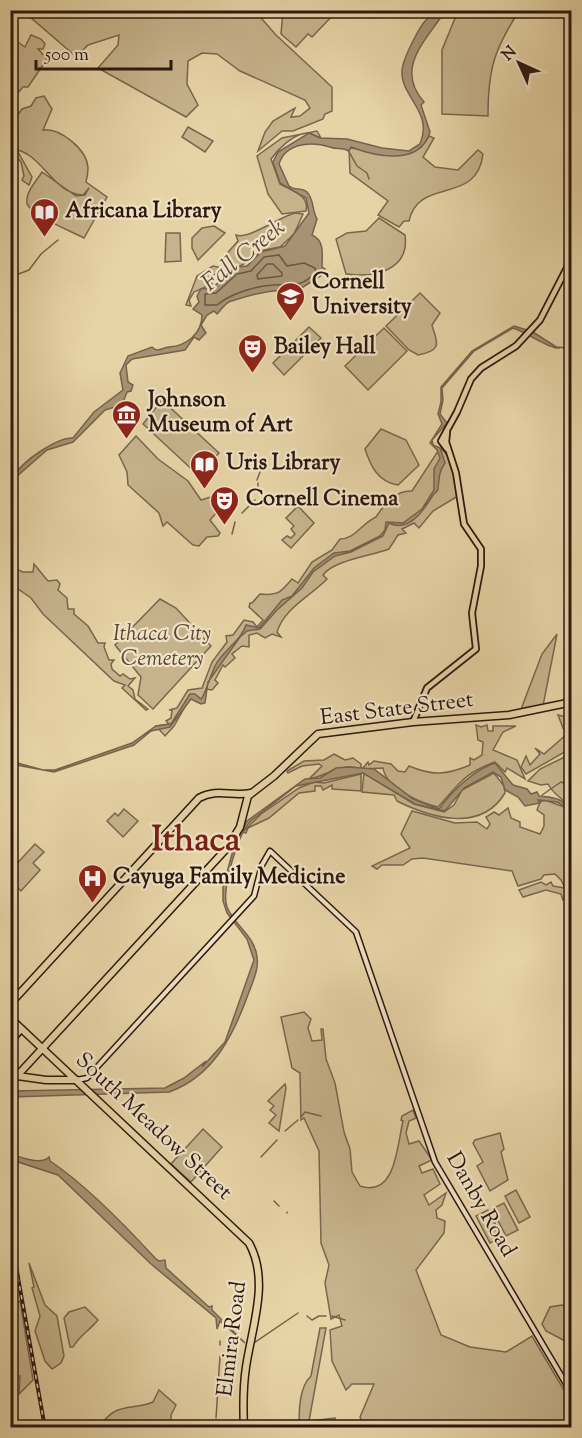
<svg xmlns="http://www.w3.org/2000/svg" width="582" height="1438" viewBox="0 0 582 1438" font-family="'Sorts Mill Goudy',serif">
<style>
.green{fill:#c6b38c;stroke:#79664e;stroke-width:1.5}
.water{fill:#a79373;stroke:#76624b;stroke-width:1.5}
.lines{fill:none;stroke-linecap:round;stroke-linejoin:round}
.shore{stroke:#6a5642;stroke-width:1.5}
.stream{stroke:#76624b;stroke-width:1.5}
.secondary-casing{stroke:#2c1810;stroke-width:7}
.primary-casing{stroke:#2c1810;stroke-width:8}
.highway-casing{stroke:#2c1810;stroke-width:9}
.secondary{stroke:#efe2c5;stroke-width:4}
.primary{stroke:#e6d3a6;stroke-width:4.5}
.highway{stroke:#e6d3a6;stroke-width:6}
.rail-casing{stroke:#2c1810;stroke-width:4}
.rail{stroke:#efe2c5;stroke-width:1.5;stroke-dasharray:4.5;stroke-linecap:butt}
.labels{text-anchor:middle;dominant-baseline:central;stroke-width:4.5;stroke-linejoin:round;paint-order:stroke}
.poi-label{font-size:22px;font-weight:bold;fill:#2c1810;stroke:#efe2c5;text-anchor:start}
.park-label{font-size:22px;font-style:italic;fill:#5a4635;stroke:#efe2c5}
.street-label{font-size:22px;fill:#2c1810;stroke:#efe2c5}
.water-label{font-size:24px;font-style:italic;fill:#5d4938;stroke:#efe2c5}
.town-label{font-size:34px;font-weight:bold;fill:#7a1f14;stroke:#efe2c5}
</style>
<rect width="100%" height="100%" fill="#e6d3a6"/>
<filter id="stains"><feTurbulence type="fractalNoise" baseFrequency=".00333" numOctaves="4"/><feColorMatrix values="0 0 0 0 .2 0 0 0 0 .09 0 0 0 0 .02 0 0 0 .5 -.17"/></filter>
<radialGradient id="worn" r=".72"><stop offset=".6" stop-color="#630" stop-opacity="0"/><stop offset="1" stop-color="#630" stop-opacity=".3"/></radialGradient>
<g class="green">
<polygon points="17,11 255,11 276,35 332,87 332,111 325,114 323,119 293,131 282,131 258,151 265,132 273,121 295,108 291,117 300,116 310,108 305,100 240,71 217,54 202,53 188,61 187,84 198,105 186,117 98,68 118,45 119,35 88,45 79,54 73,54 31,18"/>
<polygon points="283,11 283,10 337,11 312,37 308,34 296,47 281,34"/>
<path d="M458,11H519C494,50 488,69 488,116L442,114V50Z"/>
<polygon points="31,35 41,39 45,44 43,49 38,49 47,59 28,87 23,87 11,101 11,40 12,38 25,47"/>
<path d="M44,96L52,109L43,130C60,128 87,149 88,168C88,172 87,178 86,182L107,197L84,238C73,232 30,215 27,203C25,193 37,180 42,172L76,196L85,195L89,188L83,195C54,194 42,155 17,150L32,177L29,185L22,180L24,176L21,162L14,154L11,157V111H13L14,116H17L22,109L31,106L36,98Z"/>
<polygon points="188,127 213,141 205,152 182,137"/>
<path d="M317,131L321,138C316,136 311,133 307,133C293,134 278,149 271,159L280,184C292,191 310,195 306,211L282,214L268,194L257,156L282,138Z"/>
<path d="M429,136L434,138L423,157L435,167L458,170L478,150L483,154C477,206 419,176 409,221H404L399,227L378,215L388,201L350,173L349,148C376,149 412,169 429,136Z"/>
<path d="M295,213L303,214L294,234L280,247L264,250L242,265L210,276L212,284L194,292L189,300L191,306L186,305L197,276L213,266L222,268L224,265L223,258L238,241L236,235C248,240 279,217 295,213Z"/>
<path d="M379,218L405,235C410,271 373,278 346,274L336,239L347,233L366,231Z"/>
<polygon points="214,226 225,233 198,260 192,248 192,238 202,228"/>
<polygon points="166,233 180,233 181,261 165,262"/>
<path d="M420,293L440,313L432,325C436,341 445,350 418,355L409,350L386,326Z"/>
<polygon points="309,327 321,338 284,375 273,363"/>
<polygon points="384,328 407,351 368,390 345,366"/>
<polygon points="162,400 219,453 198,475 143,424"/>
<path d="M381,429L406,440L419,465L398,485C377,482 370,464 365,449Z"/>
<polygon points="136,436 158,459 188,481 201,500 217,495 225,503 210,520 220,533 218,536 207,537 199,546 193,545 167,522 163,526 159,513 128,485 127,472 119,455"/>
<path d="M440,448C453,456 456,481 458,496L433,511L419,528L414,523L402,529L406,533L398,535L389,549C371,556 334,560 323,575L327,579C312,595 284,608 277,632L281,637L272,634L265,638L257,633L249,635V647L242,646L232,654L235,658L225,667L223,665L215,680L218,683L212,690L206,689L205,701L191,696L174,726L165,736L156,726L169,724L166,721L171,718L172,710H169L177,708L188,690L202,688L212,662L227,642L226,636L233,635L244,620L253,622L257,627L263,620L249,607L250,603H252L260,594C280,596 281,591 292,579L298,583L312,562L332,550L340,539C355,539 362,523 376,517C384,505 395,490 412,491Z"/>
<polygon points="298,506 314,523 291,548 282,540 287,536 291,538 295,534 291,529 294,526 286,518"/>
<polygon points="34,564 48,581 57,580 60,584 58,590 67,598 68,609 74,609 74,614 88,626 98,643 105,643 104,647 109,660 114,660 111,664 112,669 120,676 123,674 130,679 135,678 128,686 133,690 135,699 148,709 146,710 122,688 125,685 114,681 43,614 31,598 11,584 11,567 23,572 33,572"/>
<polygon points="160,599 176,608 211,646 153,709 138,695 141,677 115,645"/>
<polygon points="557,634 543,706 520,712 542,654"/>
<polygon points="558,715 571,718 571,740 568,742 570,749 526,774 521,767 526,756 530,765 540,754 535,748 544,754 568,733 563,728"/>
<path d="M476,725L481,727L487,725L488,731H493V726H516L503,732L493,750L517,760L525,779L507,768L505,772L495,762C464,773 460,783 438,807C420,803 386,788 383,768L362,769L368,762L369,765L374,761L391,764L398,771L405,772L409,766C433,776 446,775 470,765V758L474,760L482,755L483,742L478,740Z"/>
<path d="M334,754L345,760L353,758L361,764V769C340,762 327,776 309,779L322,766L319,764L302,766L288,773L287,771L304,761L324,760Z"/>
<path d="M571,754L572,755L571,809C564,798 555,797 548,784L541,785L528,781L540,769Z"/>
<path d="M494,773L504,786L505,793C481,833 431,818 397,801L394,795L362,792L364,773L414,804L444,812L454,805L462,790Z"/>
<polygon points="361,774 361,791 332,789 332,785 323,790 321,786 315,786 315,791 299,793 269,818 248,828 246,833 243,832 261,814 299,788 314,782 324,783"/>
<path d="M545,800L564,807C576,835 571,867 571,898L563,900L561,894L546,890L523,897L519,890L541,882L546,885L551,882L553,886L565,888L561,880L555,874L544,875L541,879L518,886L512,871L423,858L412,859L403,865H382L377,869L372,866L410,848L401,834L412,811L455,823L477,822L487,829L490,824L486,817L494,812L499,815L508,808L511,818L520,822V827L540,834L544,826V815L537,810L540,802Z"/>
<polygon points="124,809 138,821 123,837 107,821 115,813 118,816"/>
<polygon points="35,844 44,852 33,863 40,870 21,891 11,881 11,870"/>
<path d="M304,1012L311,1019L308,1028L312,1041L322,1040L321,1029H323L326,1059L335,1083L344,1132L350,1149L352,1172L360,1186C396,1198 397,1145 403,1121L401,1120L402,1116L413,1110L416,1118L409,1121L406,1133L409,1144L419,1141L432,1160L419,1166L422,1173L433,1169L440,1184L424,1195L429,1205L446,1193L442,1205L436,1210L437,1218L445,1221L444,1233L416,1270L441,1335L470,1347L506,1352L532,1336L571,1402V1418L562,1427H364L360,1417L374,1384H352L346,1390L332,1361L330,1330L342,1326L339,1315L331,1319L325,1283L329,1265L321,1243L319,1151L304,1118L301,1120L300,1073L292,1068L281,1017Z"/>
<polygon points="285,1084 286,1088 279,1131 269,1123 276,1115 270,1110 274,1106 268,1101"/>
<polygon points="203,1129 222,1147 191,1182 171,1164"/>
<polygon points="500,1133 504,1149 501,1152 508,1180 490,1191 477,1166 483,1162 473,1143 475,1140"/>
<polygon points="516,1190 530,1217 519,1223 505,1196"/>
<polygon points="504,1203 518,1230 506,1236 492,1209"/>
<polygon points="488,1210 502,1237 490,1243 476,1216"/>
<polygon points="29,1263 45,1305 57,1316 64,1356 61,1363 52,1369 45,1361 35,1331 40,1316 32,1288 34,1287"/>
<polygon points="20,1301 33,1380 19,1394 20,1376 11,1380 10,1304"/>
<polygon points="562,1305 571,1309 571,1331 565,1341 546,1331 542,1324 550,1307"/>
<path d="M85,1307L98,1320C90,1330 79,1336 73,1347H70L64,1318L69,1312Z"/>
<path d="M320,1328H326L309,1421L335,1418L336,1427H299C299,1411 299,1387 311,1376Z"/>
<path d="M159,1390L176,1405L171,1415V1421L179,1427H100C115,1401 132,1411 153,1402Z"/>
</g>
<g class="water">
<path d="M435,11H445C426,41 394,68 424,102L421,105L430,132C420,166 377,157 351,147L349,151C342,147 337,150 330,147C315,142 286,141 279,164L289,186C295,191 301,187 307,192C314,199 312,211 317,219L312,235C325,241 322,254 322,267L325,269L322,275L292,294C279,285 246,297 231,301C225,303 221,310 217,314L214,311L207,315L201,325L206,333L199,340L194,337L185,350L132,359L126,365L128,382L133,385L131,391L127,392L122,405L105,410L73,442L47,450L16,477H12L11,470L17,472C24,461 57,437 73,438L94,412L123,390L120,373L128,356L152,347C158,353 161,348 169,347C186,346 202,334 202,315L193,309L199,302L197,296L201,289L212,288L237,267L247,266L261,252L285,246L309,213L306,198L280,183L273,162L278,152L309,133L320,138L347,139L382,148L409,151L420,144C435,109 395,95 403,65C405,56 419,27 426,20C430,17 433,15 435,11Z"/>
<path d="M514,326L533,332L558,348C548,348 526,332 513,328L474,351L442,388L443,400L440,414L447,423L432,440L433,445L440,448L445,463C439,471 439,479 438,489C438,491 435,493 433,495C424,510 409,533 389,523L383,536L351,552L335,556L313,572L302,588L277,610L260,629L247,631L240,637L208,682L205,703L201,704L191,699L170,727L151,731L134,745L54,772L11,764L10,761L43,770H55L132,743L156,726L171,724L190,694H195L201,699C205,695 211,674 215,666C222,651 241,641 246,625L259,628L282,600L292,596L314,568L334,553L350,551L380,536L385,530L386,522L403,523L422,509L434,490V469L440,458L437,450L430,443L442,424L438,414L441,402V387L472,351Z"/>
<path d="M495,763L513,785L527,789L531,794L537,792L539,796C566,798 571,803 571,830L564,806L557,802L538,800L540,803L525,806L518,797L505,790L501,777L493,772L464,788L445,811L415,804L363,773L296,786L251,821C238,833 221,890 227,907C234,925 255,936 257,957C259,969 253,981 249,992C234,1034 214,1076 169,1092L11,1097L12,1091L165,1088L184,1078L206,1061L202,1067L225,1042L254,960L247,939L227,913L223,901V887L235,843L247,821L305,779L320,778L336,768L349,767L374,769L413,799L439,809C452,791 475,769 495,763Z"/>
<path d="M10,1152C19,1158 42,1165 49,1157L50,1161C86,1185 123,1223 155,1258L159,1261L165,1260L166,1268L209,1307L212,1306V1310L245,1343L220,1321L217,1329L216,1318L151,1264L58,1175L15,1161L11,1157Z"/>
</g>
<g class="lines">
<g class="shore">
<path d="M279,255L287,266L304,263L315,268L316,272C300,289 293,283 273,285C255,286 230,294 217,305H205V294L216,293L237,274L251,271L264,257Z"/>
<polygon points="273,264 282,273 282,276 258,279 257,275 267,264"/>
</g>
<g class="stream">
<polyline points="348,150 357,166 367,173 369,179"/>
<polyline points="10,297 16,275 29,270 41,254 58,240"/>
<polyline points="558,347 572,349"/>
<polyline points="257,480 260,472"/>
<polyline points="258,483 258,493"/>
<polyline points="242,513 255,500"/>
<polyline points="232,534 235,522"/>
<polyline points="542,795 561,782 572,786"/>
<polyline points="301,1117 305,1112 321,1116"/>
<polyline points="285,1131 298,1120"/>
<polyline points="261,1157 277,1140"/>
<polyline points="274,1201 279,1206"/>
<polyline points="287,1212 287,1213"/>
<polyline points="307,1316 312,1320 319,1316 326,1316"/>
<polyline points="332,1316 345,1320"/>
<polyline points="220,1341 220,1345"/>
<polyline points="254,1343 298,1313"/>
<polyline points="216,1418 220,1356"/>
<polyline points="214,1423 215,1428"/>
</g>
<defs>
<polyline id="secondary" points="77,1080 87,1078 254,896 262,865 270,851 356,932 435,1162 572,1394"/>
<g id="primary">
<polyline points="447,449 441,441 457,412 471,379 481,368 516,346 540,320 572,258"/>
<polyline points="413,722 427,688 476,649 472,613 481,566 481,549 464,524 456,473 446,442 447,432"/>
<polyline points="10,1042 22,1029"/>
</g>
<g id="highway">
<path d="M10,1004L199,798C217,788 232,797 251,793"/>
<path d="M10,1018L249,1243C270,1281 252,1326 246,1367C243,1387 243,1407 244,1428"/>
<polyline points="10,1075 46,1080 77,1080"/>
<polyline points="16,1077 228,847 240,827 248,796 274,776 318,734 413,722 509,715 572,702"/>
</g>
</defs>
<use href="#secondary" class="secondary-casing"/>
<use href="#primary" class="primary-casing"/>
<use href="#highway" class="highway-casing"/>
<use href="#secondary" class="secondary"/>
<use href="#primary" class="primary"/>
<use href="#highway" class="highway"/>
<defs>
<polyline id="rail" points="10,1233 45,1428"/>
</defs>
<use href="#rail" class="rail-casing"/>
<use href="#rail" class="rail"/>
</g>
<defs>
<symbol id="library-pin" viewBox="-11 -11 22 30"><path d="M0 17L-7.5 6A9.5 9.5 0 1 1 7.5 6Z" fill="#8f2418" stroke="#efe2c5"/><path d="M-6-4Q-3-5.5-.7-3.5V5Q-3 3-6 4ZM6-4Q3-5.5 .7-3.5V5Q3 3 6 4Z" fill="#fff"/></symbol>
<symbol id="university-pin" viewBox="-11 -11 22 30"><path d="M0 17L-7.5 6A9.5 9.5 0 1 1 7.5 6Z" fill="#8f2418" stroke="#efe2c5"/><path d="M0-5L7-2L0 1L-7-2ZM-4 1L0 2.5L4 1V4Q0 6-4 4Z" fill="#fff"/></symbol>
<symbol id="theatre-pin" viewBox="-11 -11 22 30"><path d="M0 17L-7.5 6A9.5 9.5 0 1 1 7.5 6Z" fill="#8f2418" stroke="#efe2c5"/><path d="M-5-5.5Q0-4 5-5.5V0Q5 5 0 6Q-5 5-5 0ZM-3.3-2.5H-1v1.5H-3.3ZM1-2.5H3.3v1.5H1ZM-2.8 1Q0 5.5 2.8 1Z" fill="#fff"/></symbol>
<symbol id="museum-pin" viewBox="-11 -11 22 30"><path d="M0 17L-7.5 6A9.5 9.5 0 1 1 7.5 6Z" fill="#8f2418" stroke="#efe2c5"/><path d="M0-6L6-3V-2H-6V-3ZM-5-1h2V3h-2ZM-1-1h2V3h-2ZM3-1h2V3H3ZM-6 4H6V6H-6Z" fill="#fff"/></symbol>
<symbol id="hospital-pin" viewBox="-11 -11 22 30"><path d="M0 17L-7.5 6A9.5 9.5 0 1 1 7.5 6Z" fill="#8f2418" stroke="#efe2c5"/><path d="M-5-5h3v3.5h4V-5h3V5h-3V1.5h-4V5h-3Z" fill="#fff"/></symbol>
</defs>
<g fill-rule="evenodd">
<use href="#library-pin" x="28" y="196" width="33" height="45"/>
<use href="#university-pin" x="274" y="280" width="33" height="45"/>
<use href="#theatre-pin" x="236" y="332" width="33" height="45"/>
<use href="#museum-pin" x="110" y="398" width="33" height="45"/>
<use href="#library-pin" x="188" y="448" width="33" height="45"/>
<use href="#theatre-pin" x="208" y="484" width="33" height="45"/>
<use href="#hospital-pin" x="76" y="862" width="33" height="45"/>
</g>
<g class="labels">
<g class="poi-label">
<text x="65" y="212">Africana Library</text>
<text x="312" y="283">Cornell<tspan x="312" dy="25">University</tspan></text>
<text x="274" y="348">Bailey Hall</text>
<text x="148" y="401">Johnson<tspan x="148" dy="25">Museum of Art</tspan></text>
<text x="226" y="464">Uris Library</text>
<text x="246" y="500">Cornell Cinema</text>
<text x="113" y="878">Cayuga Family Medicine</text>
</g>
<g class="park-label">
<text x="162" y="635">Ithaca City<tspan x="162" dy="25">Cemetery</tspan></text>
</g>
<g class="street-label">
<text transform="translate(397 710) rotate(-7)">East State Street</text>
<text transform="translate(153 1127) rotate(43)">South Meadow Street</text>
<text transform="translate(480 1205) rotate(60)">Danby Road</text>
<text transform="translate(233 1339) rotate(-83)">Elmira Road</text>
</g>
<g class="water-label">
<text transform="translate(244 256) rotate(-39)">Fall Creek</text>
</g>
<g class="town-label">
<text x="196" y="841">Ithaca</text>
</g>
</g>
<rect width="582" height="1438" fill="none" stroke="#e6d3a6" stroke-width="36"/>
<rect x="12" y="12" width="558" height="1414" fill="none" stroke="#2c1810" stroke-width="3"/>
<rect x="18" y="18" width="546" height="1402" fill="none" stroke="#2c1810" stroke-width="1.5"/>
<g transform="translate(519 63) rotate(315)" stroke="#efe2c5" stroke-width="4.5" paint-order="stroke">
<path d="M0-4.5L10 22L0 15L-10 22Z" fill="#2c1810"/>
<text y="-9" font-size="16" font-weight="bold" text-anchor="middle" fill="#2c1810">N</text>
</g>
<path d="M36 60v9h135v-9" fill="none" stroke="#2c1810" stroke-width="3"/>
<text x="45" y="60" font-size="18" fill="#2c1810" stroke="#efe2c5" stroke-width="4.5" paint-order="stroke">500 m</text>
<rect width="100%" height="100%" filter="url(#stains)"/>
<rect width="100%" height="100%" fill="url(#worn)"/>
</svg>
